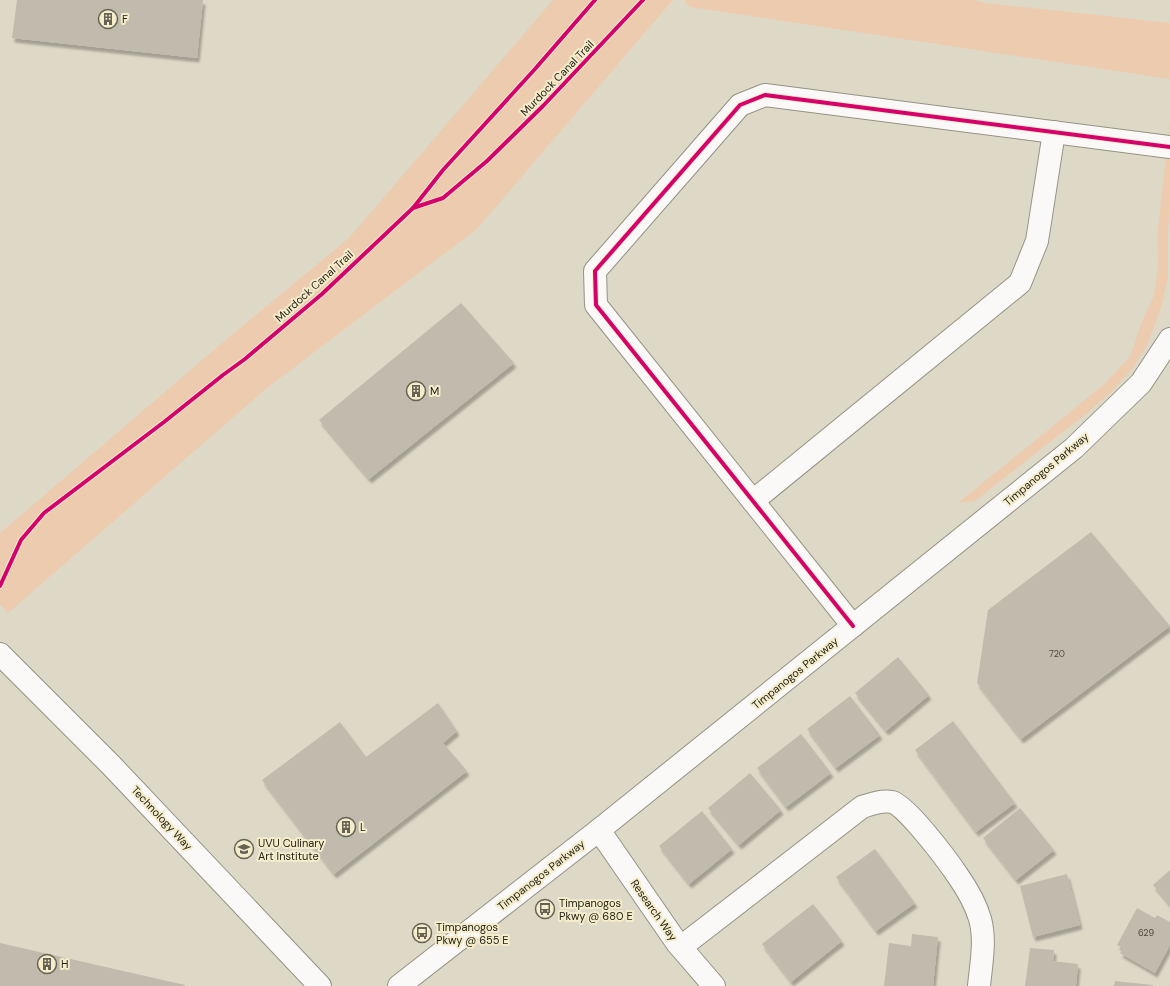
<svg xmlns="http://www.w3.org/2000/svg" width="1170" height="986" viewBox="0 0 1170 986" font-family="'DM Sans',sans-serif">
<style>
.green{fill:#edcbaf}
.building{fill:#c1bbae;filter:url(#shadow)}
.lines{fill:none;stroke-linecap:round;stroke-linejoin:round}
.minor-casing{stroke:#959284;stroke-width:24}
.minor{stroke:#faf9f7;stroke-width:22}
.cycleway-casing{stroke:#f4eccb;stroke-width:6}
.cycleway{stroke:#d6006c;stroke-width:4}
.labels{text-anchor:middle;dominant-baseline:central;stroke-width:4;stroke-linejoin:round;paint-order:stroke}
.number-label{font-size:9px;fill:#4c493c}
.poi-label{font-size:11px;fill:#252316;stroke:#f4eccb;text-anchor:start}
.street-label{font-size:11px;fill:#252316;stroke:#f4eccb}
</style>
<defs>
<filter id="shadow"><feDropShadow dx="2.5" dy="4.5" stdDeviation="1" flood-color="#0004"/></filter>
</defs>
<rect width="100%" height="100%" fill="#ded9c7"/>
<g class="green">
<polygon points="553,0 673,0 477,229 267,388 8,613 0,604 0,533 228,338 349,238"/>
<polygon points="684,0 973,0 985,3 1170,23 1170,79 690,7"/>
<polygon points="1170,122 1170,211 1168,232 1168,277 1162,305 1148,343 1133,368 1114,389 1091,410 975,501 958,503 1102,386 1130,357 1143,319 1154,295 1158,265 1157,236"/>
</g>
<g class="building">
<polygon points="17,0 203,0 197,58 12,38"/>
<polygon points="461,303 514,363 369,479 319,420"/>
<polygon points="1091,532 1170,626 1021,739 977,683 988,610"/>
<polygon points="898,657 929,695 886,731 855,693"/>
<polygon points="850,696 880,735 836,768 807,729"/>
<polygon points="438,703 457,731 443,743 467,771 334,874 262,780 340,722 366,757"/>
<polygon points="953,721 1015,803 976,832 915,750"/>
<polygon points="801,734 831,773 786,807 757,768"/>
<polygon points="750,773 781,810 739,845 708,808"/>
<polygon points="1020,808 1054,850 1016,880 983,838"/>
<polygon points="702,811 732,849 689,884 659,846"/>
<polygon points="875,849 915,903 876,931 836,877"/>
<polygon points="1170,870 1170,905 1153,885"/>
<polygon points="1067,874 1080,925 1033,937 1020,886"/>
<polygon points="813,904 842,941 791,982 762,944"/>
<polygon points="1137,908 1155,918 1157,915 1170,922 1170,945 1155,973 1120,953 1123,948 1117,945"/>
<polygon points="912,934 938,937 933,986 884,986 889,943 911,946"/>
<polygon points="0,943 185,985 185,986 0,986"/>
<polygon points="1030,948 1054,950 1053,961 1078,964 1076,986 1025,986"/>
<polygon points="1115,981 1153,985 1153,986 1114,986"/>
</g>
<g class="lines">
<defs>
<g id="minor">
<polyline points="753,501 1020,283 1037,241 1054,132"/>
<polyline points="853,626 596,305 595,271 740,105 765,95 1170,147"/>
<polyline points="0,654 110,764 320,986"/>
<polyline points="599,830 677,943 714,986"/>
<path d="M681,947L862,807C871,804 882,800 892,802C907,806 948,861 958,876C967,889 976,905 980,919C986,940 981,965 979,986"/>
<polyline points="399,986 599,830 1074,448 1141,383 1170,339"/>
</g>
</defs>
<use href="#minor" class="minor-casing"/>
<use href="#minor" class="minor"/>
<defs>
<g id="cycleway">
<polyline points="413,208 443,170 535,69 595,0"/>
<polyline points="0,586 21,540 44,513 164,422 223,375 245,359 322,294 413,208 443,198 487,161 543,106 643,0"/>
<polyline points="853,626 596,305 595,271 740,105 765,95 1170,147"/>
</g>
</defs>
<use href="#cycleway" class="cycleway-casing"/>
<use href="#cycleway" class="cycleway"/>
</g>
<defs>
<symbol id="building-ring" viewBox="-11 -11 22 22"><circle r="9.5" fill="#f4eccb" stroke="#666354" stroke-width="1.5"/><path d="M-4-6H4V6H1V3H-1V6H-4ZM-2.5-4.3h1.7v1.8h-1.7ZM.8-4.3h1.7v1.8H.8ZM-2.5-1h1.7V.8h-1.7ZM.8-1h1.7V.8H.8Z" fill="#666354"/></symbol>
<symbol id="school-ring" viewBox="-11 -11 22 22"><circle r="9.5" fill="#f4eccb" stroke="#666354" stroke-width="1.5"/><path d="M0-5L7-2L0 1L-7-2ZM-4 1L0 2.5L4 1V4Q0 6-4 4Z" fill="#666354"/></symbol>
<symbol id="bus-ring" viewBox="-11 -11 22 22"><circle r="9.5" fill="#f4eccb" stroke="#666354" stroke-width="1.5"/><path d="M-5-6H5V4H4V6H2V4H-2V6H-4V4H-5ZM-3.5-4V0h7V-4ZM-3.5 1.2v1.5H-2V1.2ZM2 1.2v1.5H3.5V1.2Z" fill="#666354"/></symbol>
</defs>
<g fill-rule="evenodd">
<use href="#building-ring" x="97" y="8" width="22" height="22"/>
<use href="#building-ring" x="405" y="380" width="22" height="22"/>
<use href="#building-ring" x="335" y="816" width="22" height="22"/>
<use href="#school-ring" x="233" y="838" width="22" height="22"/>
<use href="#bus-ring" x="534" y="898" width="22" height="22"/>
<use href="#bus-ring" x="411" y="922" width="22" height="22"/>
<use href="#building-ring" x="36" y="953" width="22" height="22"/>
</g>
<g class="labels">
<g class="number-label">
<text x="1057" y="654">720</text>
<text x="1146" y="933">629</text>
</g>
<g class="poi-label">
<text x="122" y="19">F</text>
<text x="430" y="391">M</text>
<text x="360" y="827">L</text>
<text x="258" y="843">UVU Culinary<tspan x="258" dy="13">Art Institute</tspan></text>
<text x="559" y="903">Timpanogos<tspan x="559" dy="13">Pkwy @ 680 E</tspan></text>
<text x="436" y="927">Timpanogos<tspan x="436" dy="13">Pkwy @ 655 E</tspan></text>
<text x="61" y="964">H</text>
</g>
<g class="street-label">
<text transform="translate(557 78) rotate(-46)">Murdock Canal Trail</text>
<text transform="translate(314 286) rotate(-42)">Murdock Canal Trail</text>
<text transform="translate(1046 469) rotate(-40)">Timpanogos Parkway</text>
<text transform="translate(795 673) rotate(-39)">Timpanogos Parkway</text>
<text transform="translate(162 818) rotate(47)">Technology Way</text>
<text transform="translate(541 875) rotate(-38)">Timpanogos Parkway</text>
<text transform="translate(654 910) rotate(55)">Research Way</text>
</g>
</g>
</svg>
